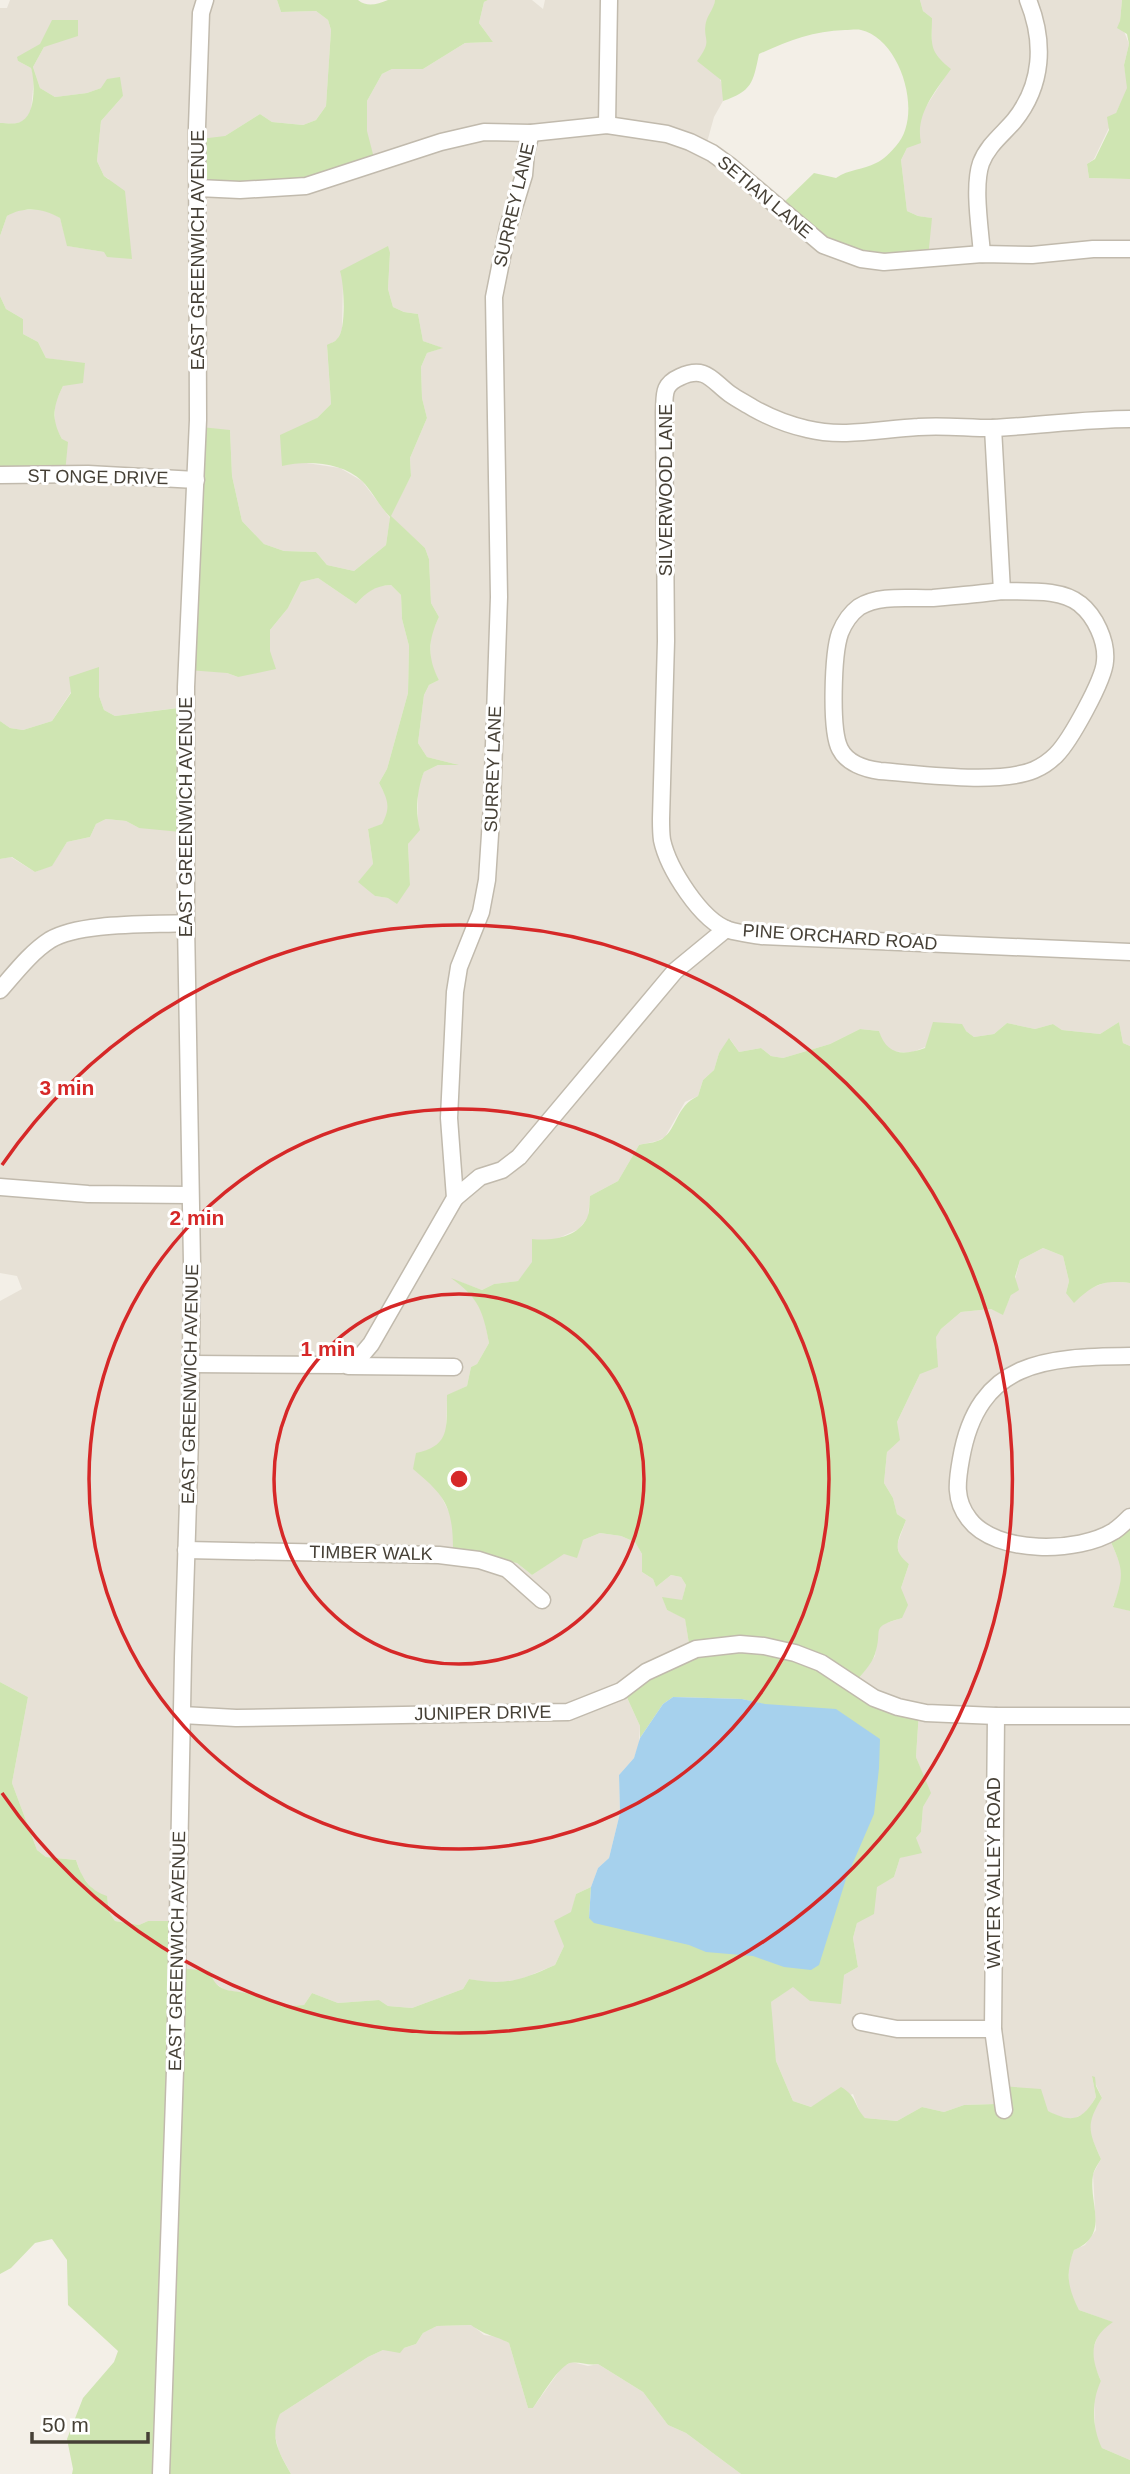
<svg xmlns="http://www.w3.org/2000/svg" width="1130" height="2474" viewBox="0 0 1130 2474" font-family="Helvetica,sans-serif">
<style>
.residential{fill:#e7e1d6;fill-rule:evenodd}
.green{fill:#cfe5b2}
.water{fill:#a6d1ed}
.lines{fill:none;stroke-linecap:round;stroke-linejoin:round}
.minor-casing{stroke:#c1baad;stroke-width:19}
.minor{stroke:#fff;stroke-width:16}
.ring{fill:none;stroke:#d62828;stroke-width:3.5}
.labels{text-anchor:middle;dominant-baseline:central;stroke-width:6;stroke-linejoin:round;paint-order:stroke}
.street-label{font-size:18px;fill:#464036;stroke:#fff}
.centre{fill:#d62828;stroke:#fff;stroke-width:3.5}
.ring-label{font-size:21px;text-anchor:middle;font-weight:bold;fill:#d62828;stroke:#fff;stroke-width:6;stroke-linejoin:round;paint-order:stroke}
</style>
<rect width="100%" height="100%" fill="#f3efe7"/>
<g class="residential">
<path d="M10,0H277L281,12L316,11L328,20L331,30L326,106L316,120L303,125L272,122L260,114L225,136L367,131V101L382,74L392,69H423L465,43L493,42L479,23L484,2L488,0H532L543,9L545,0H715L714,9L706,22L708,47L724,90L723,101L714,117L706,146L803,229L931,218L918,216L907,211L901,160L907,148L919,134L920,116L950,69L936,58L932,48V18L923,11L920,0H1122L1120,21L1129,44L1124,65L1128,88L1094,159L1087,164L1089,178L1130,179V1046L1123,1043L1119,1022L1100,1034L1062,1030L1053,1024L1035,1029L1007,1023L994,1034L974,1037L966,1031L910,1053L892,1051L883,1045L879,1031L860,1029L830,1044L783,1058L771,1056L761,1048L739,1052L730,1039L719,1053L714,1070L703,1080L698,1096L685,1102L665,1137L657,1141L639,1145L618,1181L590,1196L588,1217L579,1229L552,1241L518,1281L494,1284L482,1290L455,1280L476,1298L484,1317L489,1343L477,1364L471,1367L467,1386L447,1396L446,1434L439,1445L429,1451L414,1469L437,1488L453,1520V1552L517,1563L532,1575L583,1540L600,1533L621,1536L635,1542L642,1554V1572L653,1579L656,1587L671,1575L681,1577L686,1585L682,1601L663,1598L667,1610L685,1618L690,1650L624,1691L640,1726L639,1744L634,1758L619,1775L620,1813L609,1858L598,1868L591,1887L576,1894L564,1946L555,1965L519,1980L489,1983L469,1979L463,1989L412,2008L388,2006L379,2000L338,2003L312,1993L304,2005L287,2007L255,1995L225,1990L212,1981L178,1968V1921H148L139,1925L115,1921L109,1912L107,1897L95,1892L82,1876L76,1860L46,1857L37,1850L12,1783L28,1697L0,1682V1301L22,1289L17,1276L0,1273V859L11,857L35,872L52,865L67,842L90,837L96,824L106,819L126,821L139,828L185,707L115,716L104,710L99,696V668L71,692L52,721L23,730L10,728L0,721V473L62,439L55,427V403L63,386L85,364L46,358L38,342L23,334V319L6,309L0,296V236L7,216L16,210H47L60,218L68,246L104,252L109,179L104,176L97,161L101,121L123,96L101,88L87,93L55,97L40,88L33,67L44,47L40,45L18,61L31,68L34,78L31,111L24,121L14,124L0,123V8H7ZM390,253L388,289L393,307L404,312L418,314L423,341L442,348L427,353L421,367L422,398L427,418L410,458L411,476L390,516L425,548L429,559L431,603L439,617L431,634L430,664L439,680L429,685L424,695L418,743L427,757L455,764L438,765L424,772L418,786V822L408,844L410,885L388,898L375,896L372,893L373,864L368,829L382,825L389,811L388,800L379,783L387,769L408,693L409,646L402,619L401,595L391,585L379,586L367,592L356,604L318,578L301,582L288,608L270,630V651L238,677L227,673L230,430L232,476L242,521L264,544L284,551L316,552L327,565L354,571L386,545L390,518L362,481L340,468L300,462L317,418L331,404L327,346L338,339L342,329L343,281Z"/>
<polygon points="1043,1248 1063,1256 1069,1281 1066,1293 1089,1289 1109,1281 1130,1283 1130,1517 1108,1535 1122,1568 1120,1589 1113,1606 1130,1611 1130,2460 1102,2448 1095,2435 1094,2394 1101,2381 1093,2363 1092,2352 1100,2330 1112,2322 1079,2310 1069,2290 1069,2264 1074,2250 1085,2245 1096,2230 1093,2174 1101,2159 1089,2132 1091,2115 1102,2098 1092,2076 1096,2097 1087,2112 1073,2119 1060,2117 1047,2111 996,2104 964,2105 944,2112 922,2107 897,2121 865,2118 860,2113 853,2094 811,2107 793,2101 776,2061 772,2038 771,2002 793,1986 844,1975 858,1967 853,1938 857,1923 877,1886 894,1877 900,1858 911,1854 916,1838 921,1832 923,1807 930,1793 916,1757 919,1711 855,1684 875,1656 878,1628 883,1624 902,1618 901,1588 909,1564 900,1557 897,1545 906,1520 897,1514 893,1498 884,1483 887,1452 892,1445 897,1422 920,1374 937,1348 935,1337 941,1329 961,1312 991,1309 1003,1314 1011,1295 1020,1260"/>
<polygon points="472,2325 484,2335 498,2337 509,2343 528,2408 533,2408 562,2367 572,2362 588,2366 598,2364 643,2392 668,2425 686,2433 741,2474 291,2474 279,2452 273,2427 280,2414 368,2357 383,2350 404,2348 416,2344 423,2333 437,2326"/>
</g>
<g class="green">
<path d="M277,0H358C368,8 377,4 388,0H488L484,2L479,23L493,42L465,43L423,69H392L382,74L367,101V131L375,162L309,185L204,188L200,139L225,136L260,114L272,122L303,125L316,120L326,106L331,30L328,20L316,11L281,12Z"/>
<path d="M715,0H920L923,11L932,18C932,45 928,50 951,69C935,92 915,114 921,143L907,148L901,160L907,211L918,216L932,218L928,258L844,254L779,207L814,173L836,178C849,169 863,170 876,163C883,160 891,152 896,146C924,116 901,39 861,30C857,29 850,30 845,30C813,31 788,41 759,54C753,83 752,91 723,101L721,80L697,61C714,38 702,42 706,22C708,14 714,9 715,0Z"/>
<polygon points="1122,0 1130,0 1130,179 1089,178 1087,164 1095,159 1109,130 1107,117 1116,113 1127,88 1124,65 1129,44 1127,34 1117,28 1120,21"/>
<path d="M52,20H78V36L44,47L33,67L40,88L55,97L87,93L101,88L107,79L120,77L123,96L101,121L97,161L104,176L125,191L132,259L107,257L104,252L67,246L60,218C44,208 23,206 7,216L0,236V123C7,123 16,125 22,121C36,113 35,81 31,68L18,61L17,57L40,44Z"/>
<path d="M388,246L390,253L388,289L393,307L404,312L418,314L423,341L443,348L427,353L421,367L422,398L427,418L410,458L411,476L391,516L425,548L429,559L431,603L439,617C428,640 427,657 439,680L429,685L424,695L418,743L427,757L459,765H438L424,772C417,789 415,812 420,830L408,844L410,885L397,904L388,898L375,896L358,882L373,864L368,829L382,824C391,807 388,800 379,783L387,769L408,693L409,646L402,619L401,595L391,585C374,586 367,592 356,604L318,578L301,582L288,608L270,630V651L276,669L238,677L227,673L188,670L201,427L230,430L232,476L242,521L264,544L284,551L316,552L327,565L354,571L386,545L390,517C379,506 373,492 362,481C342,462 307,460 282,466L280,435L317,418L331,404L327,345C330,343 335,342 337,339C347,330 344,283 340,271Z"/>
<path d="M0,296L6,309L23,319V334L38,342L46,358L85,363L83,383L63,386C53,406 51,419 62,439L68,442L65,473H0Z"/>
<polygon points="99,667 99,696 104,710 115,716 186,707 181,832 139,828 126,821 106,819 96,824 90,837 67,842 52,866 35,872 12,857 0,859 0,721 10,728 23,730 52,721 71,693 69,677"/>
<path d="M933,1022L962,1024L966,1031L974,1037L994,1034L1007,1023L1035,1029L1053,1024L1062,1030L1100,1034L1119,1022L1123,1043L1130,1046V1283C1103,1280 1094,1284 1074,1303L1066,1293L1069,1281L1063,1256L1043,1248L1020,1260L1015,1277L1019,1290L1011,1295L1003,1315L991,1309L961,1312L941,1329L936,1337L938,1367L920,1374L897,1422L900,1440L887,1452L884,1483L893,1498L897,1514L906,1520C899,1539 890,1550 909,1564L901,1588L908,1605L902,1618C868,1628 884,1628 875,1654C872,1664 861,1675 855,1683L919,1711L916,1757L931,1793L923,1807L921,1832L916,1838L922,1853L900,1858L894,1877L877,1887L874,1914L857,1923L853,1938L858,1967L844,1975L841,2004L810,2001L793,1987L771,2002L776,2061L793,2101L811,2107L841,2087C858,2097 853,2105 865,2118L897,2121L922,2107L944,2112L964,2105L996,2104L1000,2086L1041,2089L1048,2111C1072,2123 1082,2121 1096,2097L1092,2076L1095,2077L1096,2086L1102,2098C1085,2125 1089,2132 1101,2159C1098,2164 1094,2170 1093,2175C1088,2204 1111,2234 1074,2250C1065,2274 1068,2288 1079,2310L1113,2322C1089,2338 1090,2356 1101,2381C1091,2401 1092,2428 1102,2448L1130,2460V2474H741L686,2433L668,2425L643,2392L598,2364C589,2366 578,2361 570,2363C558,2367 541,2397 533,2408H528L509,2343C494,2335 486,2336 471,2325L437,2326L423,2333L416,2344L404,2348L400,2353L383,2350L368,2357L280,2414C269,2437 279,2453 291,2474H72L73,2469L67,2439L83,2398L114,2362L118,2351L68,2305L67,2260L52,2239L35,2243L11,2268L0,2274V1682L28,1697L12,1783L37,1850L46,1857L76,1860C82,1878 89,1890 107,1896L109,1912L115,1921L139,1925L148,1921H176L178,1968L210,1971C216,1996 236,1989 256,1995C279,2001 278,2008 304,2005L312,1993L338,2003L379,2000L388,2006L412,2008L463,1989L469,1979C507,1986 521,1980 555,1965L564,1946L554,1921L571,1912L576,1894L591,1887L589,1918L784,1709L742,1699L673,1697L663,1704L640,1738V1726L624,1691L690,1650L685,1619L667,1610L662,1597L682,1600L686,1585L681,1577L671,1575L656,1587L653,1579L642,1572V1554L635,1542L621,1536L600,1533L583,1540L577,1558L564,1554L532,1575L517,1563L453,1552C453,1508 447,1497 413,1469L416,1453C452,1446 446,1425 447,1395L467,1386L471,1367L477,1364L489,1343C483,1311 479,1298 451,1278L482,1290L494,1284L518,1281L532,1262V1239C551,1241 577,1238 587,1218C590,1212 589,1203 590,1196L618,1181L639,1145C647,1143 655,1143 662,1139C678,1128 675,1107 698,1096L703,1080L714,1070L719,1053L729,1038L739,1052L761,1048L771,1056L783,1058L830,1044L860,1029L879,1031C887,1055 902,1056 925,1048Z"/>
<path d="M1130,1517V1611L1113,1607C1126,1571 1122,1568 1108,1535Z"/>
</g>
<polygon class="water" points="673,1697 742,1699 765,1704 836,1709 880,1739 879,1768 874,1814 846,1879 819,1965 811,1970 784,1967 753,1956 706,1952 689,1945 594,1923 589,1918 591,1887 598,1868 609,1858 620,1813 619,1775 634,1758 640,1738 663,1704"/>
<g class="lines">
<defs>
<g id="minor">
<polyline points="607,125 609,0"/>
<polyline points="198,188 240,190 306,186 441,142 484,132 531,133 607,125 667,134 690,142 712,153 730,166 823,245 861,259 884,262 982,254 1032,255 1093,249 1130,249"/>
<path d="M982,254C980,228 973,186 981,163C988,145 1002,135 1014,121C1043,85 1045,42 1028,0"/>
<path d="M1130,419C1084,419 1038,426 992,428C967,428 943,425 918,427C881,429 843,438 807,429C789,425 769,417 753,408C745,403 737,399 730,394C712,381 706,365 680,377C662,385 665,395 664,412L666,641L661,819C661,826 661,833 662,840C668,868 701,921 729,930C739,933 750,934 761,936L1130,952"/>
<polyline points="993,428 1002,591"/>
<polyline points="0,475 88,474 196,480"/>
<path d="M1002,591C1025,592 1061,588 1080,604C1095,616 1107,641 1105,661C1104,680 1070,741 1056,755C1051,760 1041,767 1034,770C998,785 921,774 880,771C865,769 847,763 840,749C830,730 833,653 840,633C844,623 851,613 859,607C880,594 910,599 933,598C956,596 979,594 1002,591Z"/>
<path d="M0,990C15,973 31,952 50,940C80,922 150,925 186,923"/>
<polyline points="0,1187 88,1194 190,1195"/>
<polyline points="455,1198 480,1177 502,1170 519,1157 675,971 726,929"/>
<path d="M1130,1356C1046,1357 978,1360 961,1459C957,1481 954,1500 969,1519C996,1555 1079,1553 1114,1531C1120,1527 1125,1522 1130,1517"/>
<polyline points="191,1364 342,1365 360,1357 371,1344 455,1198 449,1118 455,992 459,967 481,912 487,880 492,804 499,597 494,297 508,227 524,175 526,152 531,133"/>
<polyline points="348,1366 454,1367"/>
<polyline points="186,1550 439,1555 479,1560 507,1569 542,1600"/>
<polyline points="182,1715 236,1718 568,1712 621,1691 646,1672 696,1649 740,1644 764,1646 795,1653 821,1663 874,1698 898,1707 926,1713 996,1716 1130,1716"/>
<polyline points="996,1716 993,2029 1004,2110"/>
<polyline points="861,2022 897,2029 993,2029"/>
<polyline points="161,2474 175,2070 183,1658 190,1438 192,1263 186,923 186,687 198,420 197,127 201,13 205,0"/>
</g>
</defs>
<use href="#minor" class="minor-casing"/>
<use href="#minor" class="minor"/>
</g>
<g class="ring">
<circle cx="459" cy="1479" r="185"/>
<circle cx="459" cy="1479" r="370"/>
<path d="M2 1165A554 554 0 1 1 2 1793"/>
</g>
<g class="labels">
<g class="street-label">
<text transform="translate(765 197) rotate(40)">SETIAN LANE</text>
<text transform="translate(514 205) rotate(-77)">SURREY LANE</text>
<text transform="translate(198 250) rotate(-90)">EAST GREENWICH AVENUE</text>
<text transform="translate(98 477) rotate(1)">ST ONGE DRIVE</text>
<text transform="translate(666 490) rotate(-90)">SILVERWOOD LANE</text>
<text transform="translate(493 769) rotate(-88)">SURREY LANE</text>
<text transform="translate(186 817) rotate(-90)">EAST GREENWICH AVENUE</text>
<text transform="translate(840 937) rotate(4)">PINE ORCHARD ROAD</text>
<text transform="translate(190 1384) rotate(-89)">EAST GREENWICH AVENUE</text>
<text transform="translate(371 1553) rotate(1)">TIMBER WALK</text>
<text transform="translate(483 1713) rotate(-1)">JUNIPER DRIVE</text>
<text transform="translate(994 1873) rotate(-90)">WATER VALLEY ROAD</text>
<text transform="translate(177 1951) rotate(-89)">EAST GREENWICH AVENUE</text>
</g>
</g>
<circle cx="459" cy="1479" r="10" class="centre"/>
<g class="ring-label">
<text x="67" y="1095">3 min</text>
<text x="197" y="1225">2 min</text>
<text x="328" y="1356">1 min</text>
</g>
<path d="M32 2432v10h116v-10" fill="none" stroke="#464036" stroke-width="3.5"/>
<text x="42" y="2432" font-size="21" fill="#464036" stroke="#ffffff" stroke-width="5" paint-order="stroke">50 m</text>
</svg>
